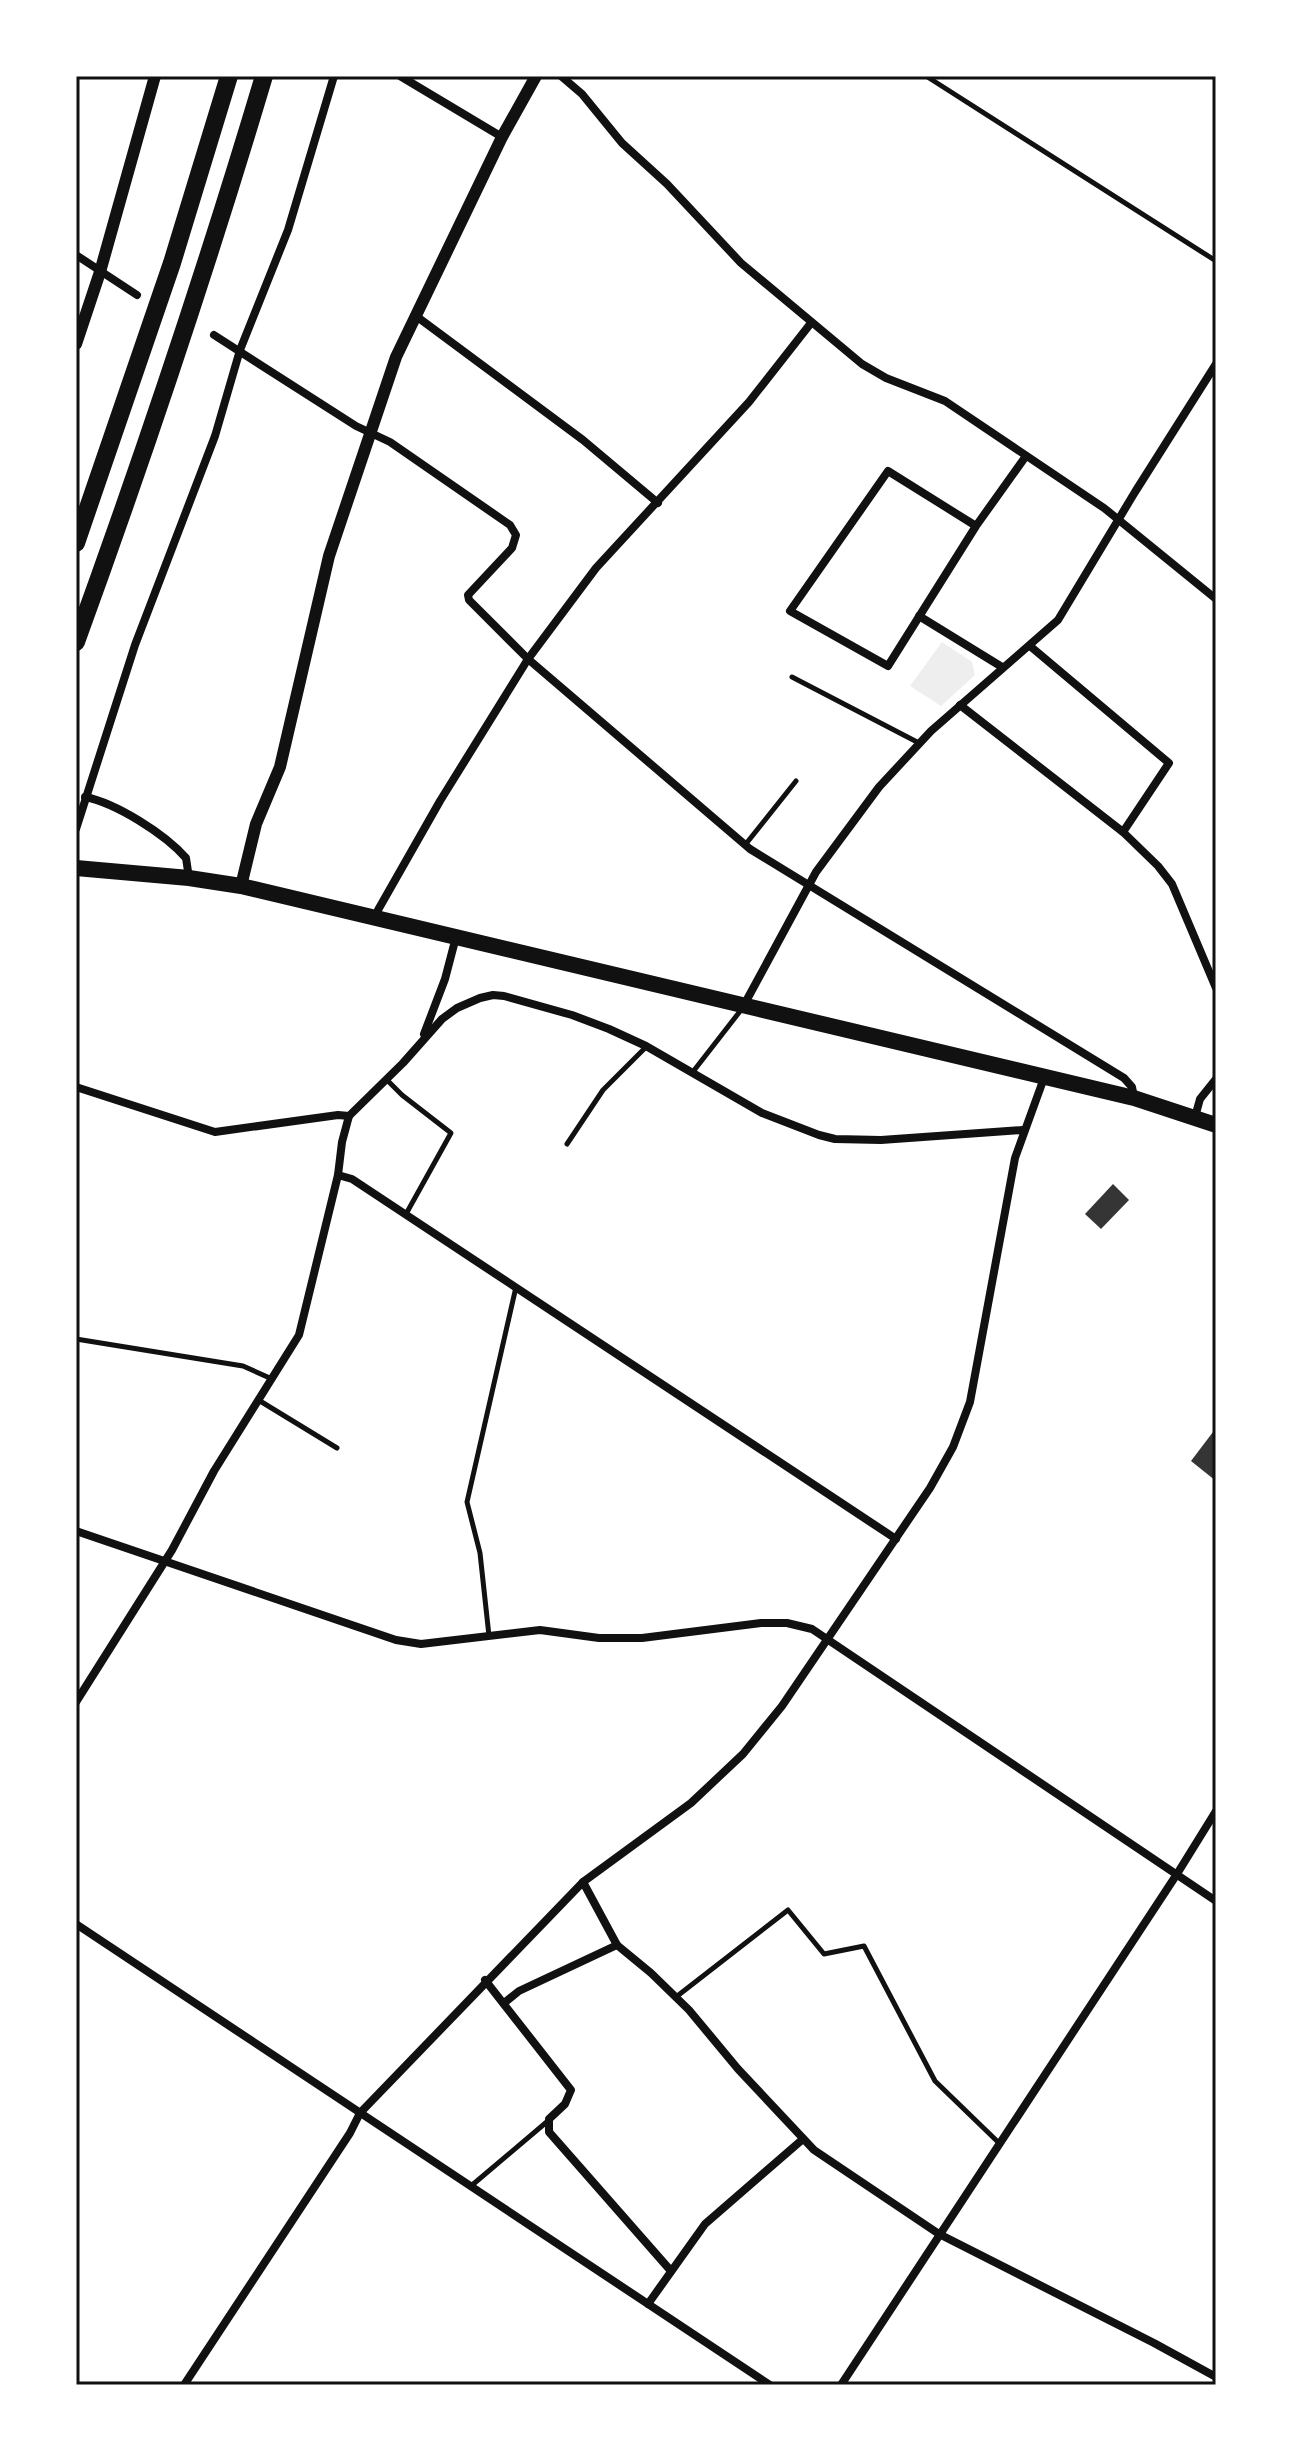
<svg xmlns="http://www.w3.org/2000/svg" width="1292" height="2461" viewBox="0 0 1292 2461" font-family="Overpass,sans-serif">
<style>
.green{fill:#eee}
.building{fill:#353535}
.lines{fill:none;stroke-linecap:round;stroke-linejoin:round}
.service{stroke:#111;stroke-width:5}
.minor{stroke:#111;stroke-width:8}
.tertiary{stroke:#111;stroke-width:12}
.primary{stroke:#111;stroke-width:16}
.motorway{stroke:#111;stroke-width:18}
.neatline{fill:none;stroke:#111;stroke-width:3}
</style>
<rect width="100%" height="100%" fill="#fff"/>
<polygon class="green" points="942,642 972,662 975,675 941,706 910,686"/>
<g class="building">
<polygon points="1113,1184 1129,1200 1101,1229 1085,1214"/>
<polygon points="1216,1428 1216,1481 1191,1461"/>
</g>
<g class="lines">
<g class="service">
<polyline points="926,76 1216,261"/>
<polyline points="792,677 919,743"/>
<polyline points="745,845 796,781"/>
<polyline points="692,1073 741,1010"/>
<polyline points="386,1079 402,1095 451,1133 406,1214"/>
<polyline points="567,1144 603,1090 646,1047"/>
<polyline points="76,1339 243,1366 272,1379"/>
<polyline points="260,1401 337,1448"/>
<polyline points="489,1636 480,1553 467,1502 516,1287"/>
<polyline points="676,1997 788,1910 824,1954 864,1946 935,2081 999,2143"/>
<polyline points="471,2186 549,2120"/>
</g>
<g class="minor">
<polyline points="400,76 502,137"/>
<polyline points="561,76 582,94 622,143 667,184 741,263 862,364 886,378 945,401 1104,508 1216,599"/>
<polyline points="76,255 137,295"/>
<polyline points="416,316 583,440 658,503"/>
<polyline points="214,335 356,426 390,442 510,525 516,535 512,548 468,595 469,600 528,659 750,849 1124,1078 1132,1087 1134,1097"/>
<polyline points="976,526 888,471 790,611 888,666 976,526 1026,456"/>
<polyline points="919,616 1002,667"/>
<polyline points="1030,646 1169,763 1123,832"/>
<polyline points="960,705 1123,832 1158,866 1172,884 1216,988"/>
<path d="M85,797C116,803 165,834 186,858L189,878"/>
<polyline points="76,829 135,645 215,436 240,350 288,230 334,76"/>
<polyline points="377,917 378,910 440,801 528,659 596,568 749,402 811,323"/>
<polyline points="744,1005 816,872 879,787 931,731 1058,620 1135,492 1216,364"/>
<polyline points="424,1034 445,979 456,937"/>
<polyline points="76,1087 215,1132 338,1115 349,1116"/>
<polyline points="1195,1117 1200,1099 1216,1079"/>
<polyline points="338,1175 352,1179 896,1539"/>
<polyline points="76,1531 396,1640 421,1644 540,1630 599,1638 642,1638 761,1623 787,1623 812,1629 1216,1901"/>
<polyline points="76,1702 172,1550 214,1471 299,1335 338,1175 342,1142 349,1116 403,1063 442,1019 457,1008 480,998 493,995 504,996 572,1015 609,1029 646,1046 762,1113 819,1135 835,1139 881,1140 1023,1130"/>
<polyline points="583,1882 617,1945 651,1973 689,2010 738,2069 814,2150 939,2234 1154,2343 1216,2377"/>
<polyline points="76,1924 770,2385"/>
<polyline points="485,1980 571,2090 565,2104 549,2119 549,2132 671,2271"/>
<polyline points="504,2003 519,1991 617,1945"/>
<polyline points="648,2304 705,2224 803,2139"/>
<polyline points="184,2385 350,2133 360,2113 583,1882 691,1803 743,1754 782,1706 930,1488 953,1447 970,1402 1015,1158 1044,1078"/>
<polyline points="841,2385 1177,1874 1216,1811"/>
</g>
<g class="tertiary">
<polyline points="76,344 100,272 155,76"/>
<polyline points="241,886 256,824 280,767 329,556 396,357 502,137 536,76"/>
</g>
<polyline class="primary" points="76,868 189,878 241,886 1134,1098 1216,1125"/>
<g class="motorway">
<polyline points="76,543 172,263 229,76"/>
<path d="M76,642C144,455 207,267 264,76"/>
</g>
</g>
<rect width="1292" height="2461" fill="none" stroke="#ffffff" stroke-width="156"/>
<rect x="78" y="78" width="1136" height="2305" class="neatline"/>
</svg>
